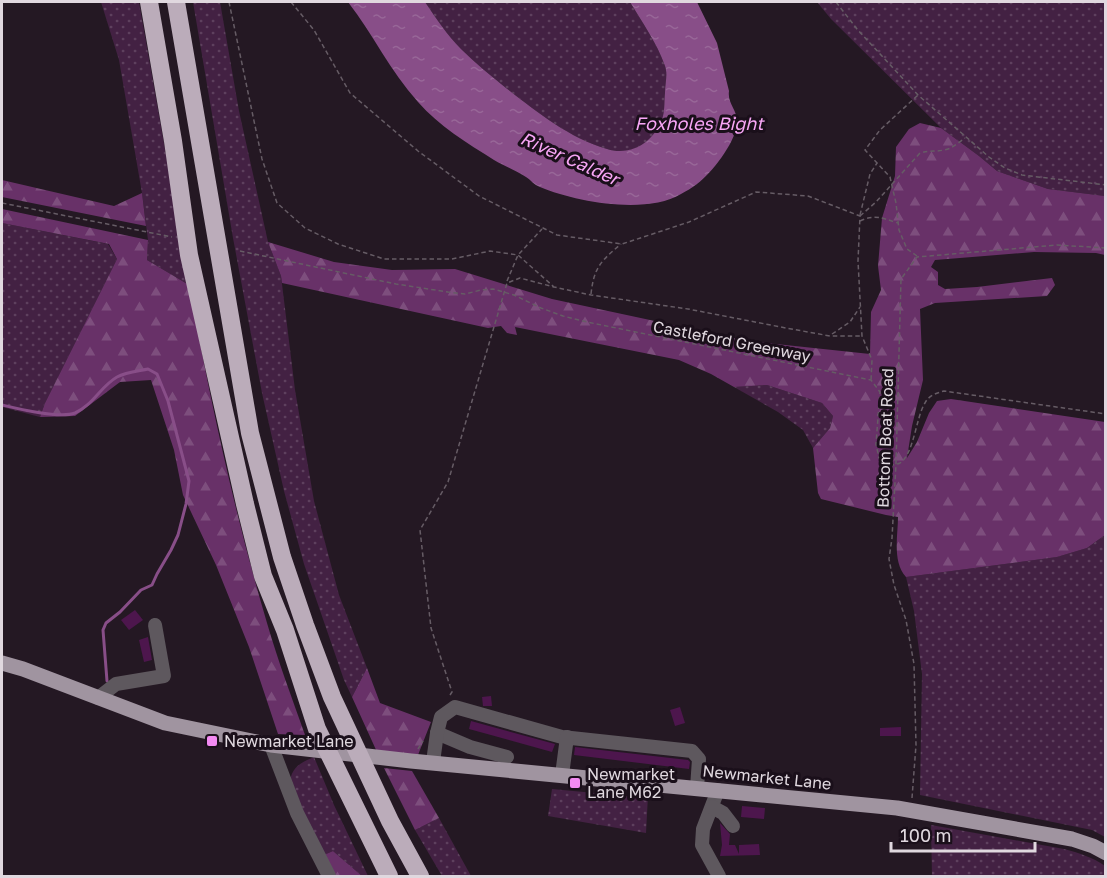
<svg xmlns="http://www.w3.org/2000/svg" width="1107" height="878" viewBox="0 0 1107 878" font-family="'Golos Text',sans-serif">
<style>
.grass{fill:url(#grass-dots)}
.forest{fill:url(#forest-firs)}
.water{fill:url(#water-ripples)}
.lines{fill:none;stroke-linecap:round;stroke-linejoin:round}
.stream{stroke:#884e88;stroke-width:3}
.building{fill:#4d164d}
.path{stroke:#665c65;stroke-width:1.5;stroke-dasharray:4.5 3;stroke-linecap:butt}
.minor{stroke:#5e585e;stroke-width:14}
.major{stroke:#a094a0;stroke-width:15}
.highway{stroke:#bbacba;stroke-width:18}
.poi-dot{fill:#f38af2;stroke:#1a0f1a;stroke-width:2}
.labels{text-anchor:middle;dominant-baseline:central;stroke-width:6;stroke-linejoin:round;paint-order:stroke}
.street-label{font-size:16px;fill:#e0d8df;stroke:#1a0f1a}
.poi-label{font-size:16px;fill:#e0d8df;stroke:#1a0f1a;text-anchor:start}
.water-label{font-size:18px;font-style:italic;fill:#f8a6f6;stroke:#1a0f1a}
</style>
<defs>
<pattern id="grass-dots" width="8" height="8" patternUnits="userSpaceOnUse" patternTransform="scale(1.5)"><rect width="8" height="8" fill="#432143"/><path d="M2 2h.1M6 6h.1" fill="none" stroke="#5e405e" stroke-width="1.8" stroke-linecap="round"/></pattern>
<pattern id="forest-firs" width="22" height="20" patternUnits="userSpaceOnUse" patternTransform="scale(1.5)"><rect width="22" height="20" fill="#683168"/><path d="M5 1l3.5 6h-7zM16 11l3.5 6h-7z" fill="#7d4e7d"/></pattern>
<pattern id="water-ripples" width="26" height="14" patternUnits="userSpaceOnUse" patternTransform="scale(1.5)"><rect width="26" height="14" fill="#884e88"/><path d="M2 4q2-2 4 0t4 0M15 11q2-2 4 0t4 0" fill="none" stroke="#986798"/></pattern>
</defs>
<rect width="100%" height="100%" fill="#241823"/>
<g class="grass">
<polygon points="101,2 139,2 189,285 147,260 148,240 142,193 119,60"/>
<polygon points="193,2 220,2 239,111 268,242 281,276 295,390 314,501 339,595 367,668 352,697 344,680 304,564 284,491 262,393 233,238"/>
<path d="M425,2H630C642,22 657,43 665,66C668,75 665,83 665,93C664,100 665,109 663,116C657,141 633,157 607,149C569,138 537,112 506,88C491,76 475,63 461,49C447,35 436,18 425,2Z"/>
<polygon points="817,2 1105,2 1105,196 1048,189 997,171 979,156 941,128 831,19"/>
<polygon points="2,223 108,244 117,259 45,403 40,417 2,407"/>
<polygon points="767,385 822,403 833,416 830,428 813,448 803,430 778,412 734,387"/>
<polygon points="1105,535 1105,837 1092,830 920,795 922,674 914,611 906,577 1057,557 1087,548"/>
<path d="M314,757L334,805L368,876H362L333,851L324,855L290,785C290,768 300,763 314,757Z"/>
<polygon points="552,789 637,797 648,795 646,833 548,816"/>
<polygon points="439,818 471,876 442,876 415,830"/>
<path d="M931,825L1064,849C1079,853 1092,857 1105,866V876H932Z"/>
</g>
<g class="forest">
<path d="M920,123L941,128L979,156L997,171L1048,189L1105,196V255L1096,253L1034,252L935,260L931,267L938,272V285L945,289L977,287L1052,278L1055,285L1047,296L935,303L920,309L923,380L912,426L907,458L917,442L929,413L937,401L951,399L1105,422V535L1087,548L1057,557L906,577C892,562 898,535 898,517L886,515L821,499L818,493L813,448L830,428L833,416L822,403L767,385L734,387L711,374L679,360L515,327L517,335L507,333L501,326L488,328L282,283L281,276L268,242L334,262L392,270L455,269L552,299L748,341L870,354L871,312L881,290L878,266L882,218L895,176L896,147L909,129Z"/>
<polygon points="2,180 114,206 142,193 146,226 2,197"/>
<path d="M2,209L148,240L147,260L189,285C210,399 234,512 267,623C278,661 292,698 305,735L278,734L249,647L216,565L183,495L174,450L151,380L120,382L75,416L40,417L45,403L117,259L109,244L2,223Z"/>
<polygon points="367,668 380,703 431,722 418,755 377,752 352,697"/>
<polygon points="384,768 412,771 439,818 415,830"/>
<polygon points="333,851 362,876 335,876 324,855"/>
</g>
<path class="water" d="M348,2H425C436,18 447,35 461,49C475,63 491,76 506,88C537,112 569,138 607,149C633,157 656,140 663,116C665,108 664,100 665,93C665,83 668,75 665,66C657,43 642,22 630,2H697L717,43L729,91C727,104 739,111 737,125C734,144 712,173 697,184C692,188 686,191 681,194C646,215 576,202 540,187C534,185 531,180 526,177C515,170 504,166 494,160C467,143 439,126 418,102C390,71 373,34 348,2Z"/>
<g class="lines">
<path class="stream" d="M2,405C19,409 59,419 75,413C92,406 101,386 117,377C126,372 139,371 148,369L157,374L168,401L189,481L186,504L178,535L171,550L157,574L152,585L141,590L120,612L106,623L103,630L107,681"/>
</g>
<g class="building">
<polygon points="135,610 143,620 129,630 121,620"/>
<polygon points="148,637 152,660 144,662 139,640"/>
<polygon points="491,696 492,706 483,706 482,697"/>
<polygon points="680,707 685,723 675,726 670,710"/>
<polygon points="471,721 555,744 552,752 469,729"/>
<polygon points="901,727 901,736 880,736 880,728"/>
<polygon points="575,747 688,760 690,762 689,769 574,755"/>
<polygon points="742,806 765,808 764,819 741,817"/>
<polygon points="720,823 730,834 729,845 735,845 739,854 739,845 759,844 760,855 720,856 722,845"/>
</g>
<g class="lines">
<g class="path">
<polyline points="229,2 262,159 277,203 305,228 338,244 384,259 452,259 490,251 518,255 554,287"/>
<polyline points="291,2 314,30 350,93 418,151 479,196 557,235 622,244 689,222 756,192 808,196 860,216 858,261 862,336 872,360 871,380"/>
<polyline points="836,2 857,29 918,95 989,157 1005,168 1022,175 1106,185"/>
<polyline points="2,203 172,237"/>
<polyline points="860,215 870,174 877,163"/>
<path d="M860,216L876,202L920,153C931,150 934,152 944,150C952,149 959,142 965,138"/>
<path d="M860,221C875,214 882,218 898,223"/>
<path d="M240,251L396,284L448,292L465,294L481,290L493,289L514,295L541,308L563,316L587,322L871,380L880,392L876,444L879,458L886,465C891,465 896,465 900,463C914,454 916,417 925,403C929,395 937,393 944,391L1106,414"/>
<polyline points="917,256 907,249 899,230 896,203 890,177 865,150 880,130 918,95"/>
<polyline points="507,281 518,255 542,229"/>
<path d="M591,294C594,267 601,261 621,244"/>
<polyline points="832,334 850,322 860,307"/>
<polyline points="450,695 452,692 431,628 420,530 448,482 507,283 520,278 554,287 591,295 688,309 786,328 830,336 862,336"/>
<polyline points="418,749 423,741"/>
<polyline points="912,798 916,745 914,664 906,620 894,585 889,559 892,538 896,464 901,279 917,257 1057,245 1106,248"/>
</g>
<g class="minor">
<polyline points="98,698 116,684 164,676 155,625"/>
<polyline points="437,733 470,747 507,757"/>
<polyline points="271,745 297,813 329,876"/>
<polyline points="433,762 437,733 441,717 455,707 562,737 692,751 699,759 697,788"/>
<polyline points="562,775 567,737"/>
<polyline points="718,790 703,829 702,845 719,876"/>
<polyline points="712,807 723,813 733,826"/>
</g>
<polyline class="major" points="2,663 23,669 165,723 271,745 411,761 897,808 1072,839 1093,846 1106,853"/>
<g class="highway">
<polyline points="149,2 173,141 189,255 245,504 263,576 285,630 317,729 389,876"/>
<polyline points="176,2 250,433 282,557 305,625 332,697 390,821 420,876"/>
</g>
</g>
<g class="poi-dot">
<rect x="206" y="735" width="12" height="12" rx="3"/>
<rect x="569" y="777" width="12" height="12" rx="3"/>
</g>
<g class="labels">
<g class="street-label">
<text transform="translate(732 341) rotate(11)">Castleford Greenway</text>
<text transform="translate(885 438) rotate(-88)">Bottom Boat Road</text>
<text transform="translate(767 777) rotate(6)">Newmarket Lane</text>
</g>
<g class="poi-label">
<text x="224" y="741">Newmarket Lane</text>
<text x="587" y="774">Newmarket<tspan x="587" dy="18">Lane M62</tspan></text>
</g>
<g class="water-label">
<text x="699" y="123">Foxholes Bight</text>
<text transform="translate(570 158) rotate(24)">River Calder</text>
</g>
</g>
<rect width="1107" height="878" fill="none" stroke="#e0d8df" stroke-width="6"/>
<path d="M891 842v9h144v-9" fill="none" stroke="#e0d8df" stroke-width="3"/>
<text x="900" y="842" font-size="18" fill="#e0d8df" stroke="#1a0f1a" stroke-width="4.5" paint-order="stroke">100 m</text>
</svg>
